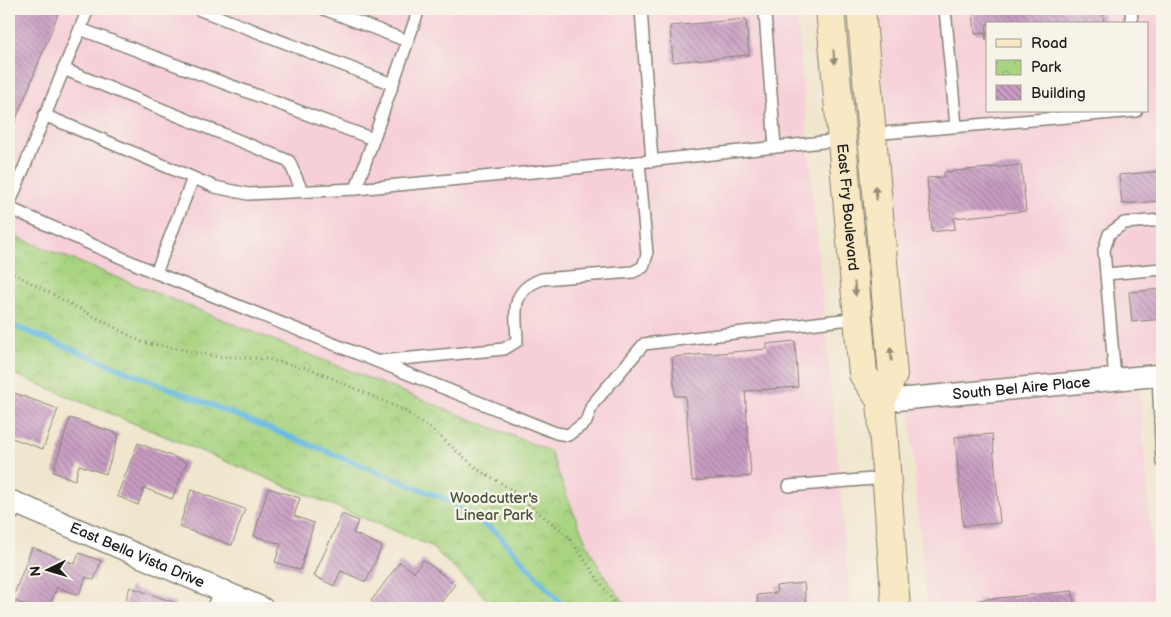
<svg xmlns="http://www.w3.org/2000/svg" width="1171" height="617" viewBox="0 0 1171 617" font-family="'Balsamiq Sans',sans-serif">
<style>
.built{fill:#f6cfd8;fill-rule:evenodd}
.park{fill:url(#park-crowns);stroke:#62784e}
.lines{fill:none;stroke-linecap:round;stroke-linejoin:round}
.stream{stroke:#64b9e1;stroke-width:5.5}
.building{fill:url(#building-back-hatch)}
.lane-casing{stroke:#868174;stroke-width:14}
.street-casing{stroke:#868174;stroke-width:24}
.secondary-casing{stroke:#868174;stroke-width:30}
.path{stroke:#868174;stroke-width:3;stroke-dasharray:1 4;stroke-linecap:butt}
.lane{stroke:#fff;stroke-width:11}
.street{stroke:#fff;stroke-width:21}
.secondary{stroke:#f8e8c3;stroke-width:28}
.oneway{fill:#958c78}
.labels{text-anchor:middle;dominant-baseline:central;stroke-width:5;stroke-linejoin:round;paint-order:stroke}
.street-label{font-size:15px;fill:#1c1c1c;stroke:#f7f3e8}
.park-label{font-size:15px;fill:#46533a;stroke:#f7f3e8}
</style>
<defs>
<pattern id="park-crowns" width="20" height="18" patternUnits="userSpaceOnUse" patternTransform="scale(1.25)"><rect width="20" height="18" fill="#a8d481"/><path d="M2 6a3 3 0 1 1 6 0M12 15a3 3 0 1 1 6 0" fill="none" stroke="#90b56f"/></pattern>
<pattern id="building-back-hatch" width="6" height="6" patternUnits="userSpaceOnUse" patternTransform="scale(1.25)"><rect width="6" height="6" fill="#c89cc2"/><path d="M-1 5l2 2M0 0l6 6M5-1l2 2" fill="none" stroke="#a27e9d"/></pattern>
</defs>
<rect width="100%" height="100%" fill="#f7f3e8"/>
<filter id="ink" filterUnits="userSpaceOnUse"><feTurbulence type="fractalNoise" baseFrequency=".02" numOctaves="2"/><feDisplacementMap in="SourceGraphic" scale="10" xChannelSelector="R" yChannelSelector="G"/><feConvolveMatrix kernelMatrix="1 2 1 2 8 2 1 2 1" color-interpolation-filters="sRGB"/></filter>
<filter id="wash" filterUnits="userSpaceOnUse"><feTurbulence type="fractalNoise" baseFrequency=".0096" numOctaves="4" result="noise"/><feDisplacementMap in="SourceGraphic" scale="20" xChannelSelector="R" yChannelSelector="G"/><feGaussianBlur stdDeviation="1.12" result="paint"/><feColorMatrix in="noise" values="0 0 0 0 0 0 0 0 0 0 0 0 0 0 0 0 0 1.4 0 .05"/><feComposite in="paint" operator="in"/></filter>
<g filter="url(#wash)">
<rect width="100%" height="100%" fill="#f0e6cd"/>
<g class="built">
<polygon points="9,9 796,9 851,608 631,608 619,597 588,544 549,451 9,234"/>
<path d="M876,9H1162V359L1137,361L1157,608H926ZM987,24H1147V111H987Z"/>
</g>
<path class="park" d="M9,234L550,451C569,500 592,573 631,608H493L477,589L429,545L9,372Z"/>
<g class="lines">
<polyline class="stream" points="9,324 445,499 497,533 565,608"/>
</g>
<g id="blocks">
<g class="building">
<polygon points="9,9 60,9 9,137"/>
<polygon points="973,9 1103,9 1104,24 987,24 986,40 985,33 975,34"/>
<polygon points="746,19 749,55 673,62 670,26"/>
<polygon points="1021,165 1026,211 954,218 955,229 932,232 927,178 944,177 944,172"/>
<polygon points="1162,171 1162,201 1122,204 1119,175"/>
<polygon points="1162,289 1162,319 1132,322 1129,292"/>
<polygon points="795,341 798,387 745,391 751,476 692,481 685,396 675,396 672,357 767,349 767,344"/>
<polygon points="9,391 58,409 43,449 9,437"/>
<polygon points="70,418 119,434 106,474 79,465 75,480 53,472"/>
<polygon points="992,434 1000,523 963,526 955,437"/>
<polygon points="138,443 187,462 172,499 144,488 138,505 117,496"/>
<polygon points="268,488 300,498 294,516 314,523 300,570 275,562 281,544 254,536"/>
<polygon points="191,490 245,509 232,545 179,527"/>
<polygon points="342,514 358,521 353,533 382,546 366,582 341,571 334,586 314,576"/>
<polygon points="32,547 75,564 79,553 101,561 94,580 86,577 79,595 57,587 49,608 34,608 12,600"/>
<polygon points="423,560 455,584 437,608 381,608 371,601 400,562 414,572"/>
<polygon points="804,583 806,608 758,608 757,595 777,593 776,586"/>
<polygon points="130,587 176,603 174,608 123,608"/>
<polygon points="1073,591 1074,608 978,608 978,600"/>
</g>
</g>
</g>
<g filter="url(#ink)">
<use href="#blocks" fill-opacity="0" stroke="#868174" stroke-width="1"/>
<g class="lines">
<defs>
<g id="lane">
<polyline points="198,9 392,84"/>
<polyline points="324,9 407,41"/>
<polyline points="641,9 652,161"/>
<polyline points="762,9 765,14 775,147"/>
<polyline points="945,9 956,126"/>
<polyline points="1131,9 1132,24"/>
<polyline points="80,29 373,139"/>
<polyline points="63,69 289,161 302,191"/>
<polyline points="44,115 215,187 248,194 356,189 639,162 841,140"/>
<polyline points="872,134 1136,111"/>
<polyline points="356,189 419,9"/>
<polyline points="9,205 88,9"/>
<polyline points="9,208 156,273 556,433 568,435 586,422 592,405 644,344 858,318"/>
<polyline points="156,273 193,178"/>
<polyline points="1106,274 1162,269"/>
<path d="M381,361L504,349L517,341C516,312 509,291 542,279L633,272L643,267L647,255L639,162"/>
<polyline points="1158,375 1162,462"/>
<polyline points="1115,379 1104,250 1109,234 1124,223 1162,220"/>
<polyline points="789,486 885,478"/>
</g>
<g id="street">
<path id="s1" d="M881,401L1162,375"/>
<path id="s2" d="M9,511L13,502L262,608"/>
<polyline points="218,608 224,591"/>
</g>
<g id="secondary">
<path id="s3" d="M830,9L863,374L881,401"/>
<polyline points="861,9 893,375 881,401 896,608"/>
</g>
</defs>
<use href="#lane" class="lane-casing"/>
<use href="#street" class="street-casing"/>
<use href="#secondary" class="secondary-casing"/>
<polyline class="path" points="9,271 142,342 215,356 266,359 311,369 401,409 430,428 480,471 506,486 568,536 618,608"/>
<use href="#lane" class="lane"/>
<use href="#street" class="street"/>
<use href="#secondary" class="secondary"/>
</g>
<defs><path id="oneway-solid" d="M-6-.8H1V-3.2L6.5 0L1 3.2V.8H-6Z" transform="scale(1.25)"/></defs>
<g class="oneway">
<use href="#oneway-solid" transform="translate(834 57) rotate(85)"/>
<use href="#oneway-solid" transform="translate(876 193) rotate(-95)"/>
<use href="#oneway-solid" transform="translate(855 289) rotate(85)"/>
<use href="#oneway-solid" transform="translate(891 354) rotate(-95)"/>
</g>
</g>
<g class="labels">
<g class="street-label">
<text stroke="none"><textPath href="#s3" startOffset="199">East Fry Boulevard</textPath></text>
<text stroke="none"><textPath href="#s1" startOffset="141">South Bel Aire Place</textPath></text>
<text stroke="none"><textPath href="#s2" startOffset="145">East Bella Vista Drive</textPath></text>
</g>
<g class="park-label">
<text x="494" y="498">Woodcutter's<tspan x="494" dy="17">Linear Park</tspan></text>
</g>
</g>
<rect width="1171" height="617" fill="none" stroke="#f7f3e8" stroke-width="30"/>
<rect x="986" y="22" width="162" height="90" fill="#f7f3e8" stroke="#9f9d96"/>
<rect x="996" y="39" width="25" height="8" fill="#f8e8c3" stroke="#9f9d96"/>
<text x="1031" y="48" font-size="15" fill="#1c1c1c">Road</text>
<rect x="996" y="60" width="25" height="15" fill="url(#park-crowns)" stroke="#9f9d96"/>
<text x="1031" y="72" font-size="15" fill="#1c1c1c">Park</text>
<rect x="996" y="85" width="25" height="15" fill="url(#building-back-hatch)" stroke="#9f9d96"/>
<text x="1031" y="98" font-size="15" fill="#1c1c1c">Building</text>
<g transform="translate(48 570) rotate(265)" stroke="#f7f3e8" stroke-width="4" paint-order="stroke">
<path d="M0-4L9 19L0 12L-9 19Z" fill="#1c1c1c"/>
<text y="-8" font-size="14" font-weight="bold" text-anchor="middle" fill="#1c1c1c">N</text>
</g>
</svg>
